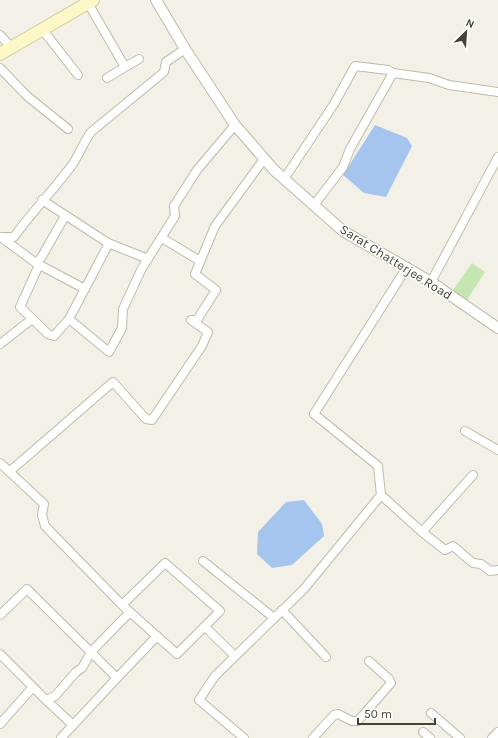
<svg xmlns="http://www.w3.org/2000/svg" width="498" height="738" viewBox="0 0 498 738" font-family="Karla,sans-serif">
<style>
.green{fill:#c6e6b1}
.water{fill:#a5c5ee}
.lines{fill:none;stroke-linecap:round;stroke-linejoin:round}
.minor-casing{stroke:#bebaaa;stroke-width:10}
.tertiary-casing{stroke:#bebaaa;stroke-width:12}
.secondary-casing{stroke:#d1cb98;stroke-width:14}
.minor{stroke:#fff;stroke-width:8}
.tertiary{stroke:#fff;stroke-width:10}
.secondary{stroke:#fcf8c8;stroke-width:12}
.labels{text-anchor:middle;dominant-baseline:central;stroke-width:3;stroke-linejoin:round;paint-order:stroke}
.street-label{font-size:13px;fill:#464236;stroke:#fff}
</style>
<rect width="100%" height="100%" fill="#f3f1e7"/>
<polygon class="green" points="472,263 485,272 467,300 453,290"/>
<g class="water">
<polygon points="375,125 407,138 412,146 386,197 364,193 343,175"/>
<polygon points="304,500 322,524 324,536 292,565 272,568 257,554 258,532 286,502"/>
</g>
<g class="lines">
<defs>
<g id="minor">
<polyline points="88,3 125,67 139,59"/>
<polyline points="42,29 78,75"/>
<polyline points="0,35 11,47"/>
<polyline points="0,68 27,96 68,129"/>
<polyline points="107,78 125,67"/>
<polyline points="284,179 334,104 355,66 388,70 393,73"/>
<polyline points="42,200 108,243"/>
<polyline points="314,205 343,167 350,149 393,73 429,78 449,85 498,92"/>
<path d="M2,237H14C31,213 51,193 69,169C79,157 82,144 91,132L164,72L166,62L185,49"/>
<polyline points="2,238 36,263 41,258 65,216"/>
<polyline points="162,238 200,261"/>
<polyline points="36,263 85,289"/>
<polyline points="39,265 20,307 48,334 54,336 69,319 107,247 108,243 148,259"/>
<polyline points="431,282 498,157"/>
<polyline points="69,319 109,352 122,328 123,309 142,268 175,216 174,206 197,170 235,125"/>
<polyline points="0,344 32,319"/>
<polyline points="465,431 498,450"/>
<polyline points="0,463 44,504 42,515 45,526 122,605 177,654 220,611 165,563 122,605"/>
<polyline points="9,472 113,382 146,419 152,420 202,346 208,332 191,320 197,320 216,290 195,274 215,226 264,159"/>
<polyline points="381,495 378,466 314,414 407,267"/>
<polyline points="422,532 445,550 453,546 473,563 481,564 490,571 498,570"/>
<polyline points="203,561 274,618"/>
<polyline points="282,610 326,657"/>
<polyline points="0,615 27,589 117,678 157,636"/>
<polyline points="205,627 235,656"/>
<polyline points="0,654 46,700 55,696 76,672 82,668 91,652 130,612"/>
<polyline points="46,700 73,725"/>
<polyline points="431,713 460,738"/>
<polyline points="0,724 32,688"/>
<polyline points="423,732 430,738"/>
<polyline points="61,738 117,678"/>
<polyline points="244,738 199,700 215,676 304,589 381,495 422,532 473,475"/>
<polyline points="313,738 334,715 338,714 352,721 358,721 391,683 389,679 369,661"/>
<polyline points="492,738 498,732"/>
</g>
<polyline id="tertiary" points="156,0 185,49 235,125 274,170 343,231 431,282 498,328"/>
<polyline id="secondary" points="0,54 93,0"/>
</defs>
<use href="#minor" class="minor-casing"/>
<use href="#tertiary" class="tertiary-casing"/>
<use href="#secondary" class="secondary-casing"/>
<use href="#minor" class="minor"/>
<use href="#tertiary" class="tertiary"/>
<use href="#secondary" class="secondary"/>
</g>
<g class="labels">
<g class="street-label">
<text transform="translate(396 262) rotate(32)">Sarat Chatterjee Road</text>
</g>
</g>
<g transform="translate(466 32) rotate(25)" stroke="#ffffff" stroke-width="3" paint-order="stroke">
<path d="M0-3L7 15L0 10L-7 15Z" fill="#464236"/>
<text y="-6" font-size="11" font-weight="bold" text-anchor="middle" fill="#464236">N</text>
</g>
<path d="M358 718v6h77v-6" fill="none" stroke="#464236" stroke-width="2"/>
<text x="364" y="718" font-size="12" fill="#464236" stroke="#ffffff" stroke-width="3" paint-order="stroke">50 m</text>
</svg>
